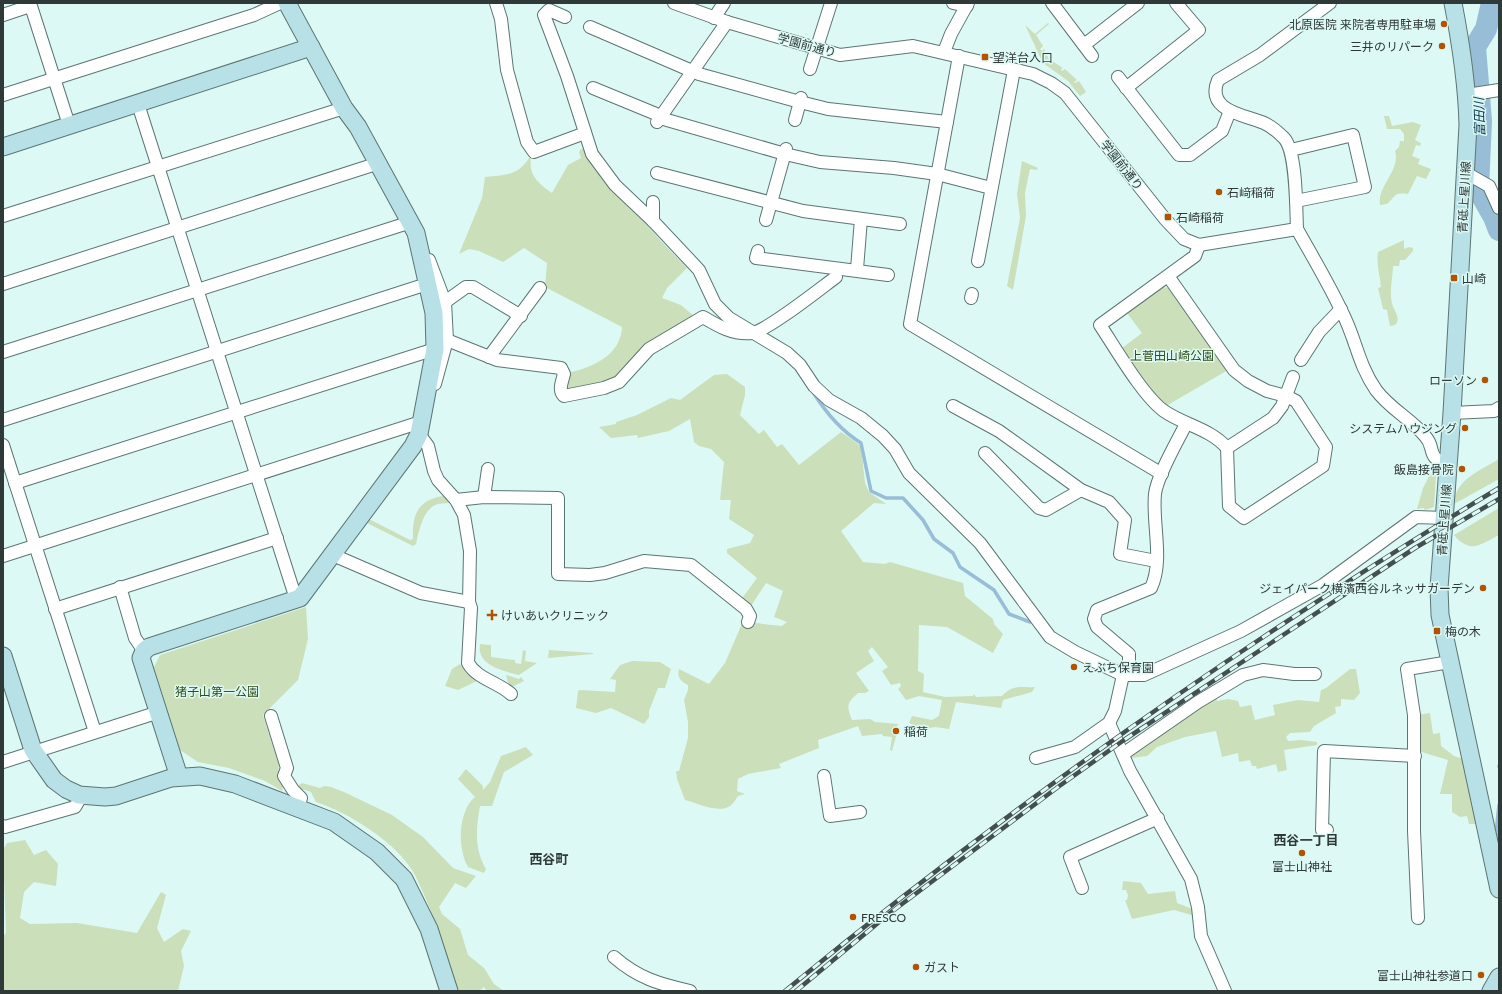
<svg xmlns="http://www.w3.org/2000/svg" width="1502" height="994" viewBox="0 0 1502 994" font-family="Lato,'Noto Sans JP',sans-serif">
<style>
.green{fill:#cbdfbb}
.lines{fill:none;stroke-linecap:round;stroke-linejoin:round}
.stream{stroke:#98bdd7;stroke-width:3.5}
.river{stroke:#98bdd7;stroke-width:22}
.street-casing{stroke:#5c7572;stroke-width:14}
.secondary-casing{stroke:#5c7572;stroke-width:19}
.street{stroke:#fff;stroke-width:12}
.secondary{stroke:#b7e0e7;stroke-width:17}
.rail-casing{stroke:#44504f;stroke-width:4.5}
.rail{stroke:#ddf9f5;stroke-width:3;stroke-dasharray:9;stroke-linecap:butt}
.poi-dot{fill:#b15300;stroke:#ddf9f5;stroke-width:1.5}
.labels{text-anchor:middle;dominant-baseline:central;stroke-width:3;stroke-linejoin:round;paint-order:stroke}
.poi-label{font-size:12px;fill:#2f3938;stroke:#ddf9f5;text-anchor:start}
.street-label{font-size:12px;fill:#2f3938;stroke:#ddf9f5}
.park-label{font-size:12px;fill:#324c17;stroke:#ddf9f5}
.water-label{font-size:13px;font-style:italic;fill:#0b3a55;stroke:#ddf9f5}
.neighbourhood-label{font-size:13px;font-weight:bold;fill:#2f3938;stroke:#ddf9f5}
</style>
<rect width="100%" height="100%" fill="#ddf9f5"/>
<g class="green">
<polygon points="1048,23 1049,24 1036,35 1043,46 1040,49 1042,51 1044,49 1049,59 1047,62 1048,63 1052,61 1063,68 1061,69 1062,71 1065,69 1077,80 1074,82 1075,83 1079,81 1086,92 1080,96 1068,81 1043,63 1025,25 1035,34"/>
<path d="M1384,116H1389L1392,126L1413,122L1421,125L1415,140L1421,143L1420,146L1416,145L1412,156L1420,159L1418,164L1431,169L1426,179L1417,176L1408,194C1393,192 1397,195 1387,204L1380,205C1377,186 1401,170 1395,151L1399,147L1400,141H1404V134L1400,129H1387Z"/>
<path d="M581,149H584L590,161L661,241L687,268L667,288L662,298L681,305L695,317L617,379L565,391L567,373C591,368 621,356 622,327L545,287L547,263L524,248L503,262L479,251L469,249L459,254L482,198L485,177C504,175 518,176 529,158H531C528,175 539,184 552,193L568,165L581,158L579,152Z"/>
<polygon points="1022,161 1038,168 1037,170 1030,169 1025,193 1026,216 1013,290 1007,286 1020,218 1017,194"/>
<path d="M1404,240V249L1409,247L1413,248V251L1405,260H1400L1399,266H1393C1393,276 1389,291 1392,303C1393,310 1402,318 1395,325L1390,326L1387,310L1383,309L1378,288L1381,287C1380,276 1376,264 1378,252Z"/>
<polygon points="1163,287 1168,288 1228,370 1166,406 1157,397 1122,348 1142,333 1127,313"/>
<path d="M727,374L745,387V395L740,415L759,434L764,430L777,447L782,444L799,465L841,432L861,446L865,483L869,492L886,504L874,503L841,531L863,562L885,564L890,562L963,583L965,596L993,619L994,624L1003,634L993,653L947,627L919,625L918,671L924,674L923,692L945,697L973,696L974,694L976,697L1002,696C1013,684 1019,688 1035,687L1032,692L1003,700L1001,708L956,702L949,729L935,727L923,729L909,723L912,716L932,720L939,716L942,700L919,696L906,700L898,689L901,686L900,683L891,685L882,671L888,667L872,647L868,651L874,661L856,673L869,691L865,693H858C847,703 846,705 852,720L870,719L875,722L898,724L895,732L897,733L892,751L890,750L892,737L883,736L882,734L862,736L858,726L818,740L819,748L779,764L781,768L748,774L738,779L737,791L745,794L738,796C736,799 733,804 730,806C719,814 697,803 685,800L677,779L676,771H679L688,738V722L684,700L688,690V685C680,680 677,678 679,669L709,684L725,663L744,619C757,624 769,625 782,626L787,622L774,617L783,591L766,583L751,606L740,601L757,578L727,553V549L750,543L754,535L729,519L731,500H720L724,462L711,449L699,446L694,442L690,419L669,431L638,438L637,435L611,438L599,427L616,424V422L637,415L671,398L680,400L714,375Z"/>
<path d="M1499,459V479L1454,504C1455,479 1480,471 1499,459Z"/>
<polygon points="1430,474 1436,475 1434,507 1425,510 1424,508 1417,509 1423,488"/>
<path d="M442,496L452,499L454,503C449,503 443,503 438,504C423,508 419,531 416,544L413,546L363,521L365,517L410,540L413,539C412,515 417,501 442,496Z"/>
<path d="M1499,508V535C1480,545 1470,554 1454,535Z"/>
<polygon points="306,607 308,639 298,680 263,715 279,765 277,777 283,787 282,791 265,781 229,768 198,762 180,750 154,667 160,655"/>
<path d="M480,644L491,645V657L515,660V663L521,664L523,650L526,651L525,661L537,663L519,675C503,671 476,665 480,644Z"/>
<polygon points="549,650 593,653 593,654 548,658"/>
<polygon points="632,661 660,662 671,669 665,688 658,688 649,711 649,717 644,724 611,708 596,713 576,708 578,691 580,690 615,692 616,680 610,679 620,665"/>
<polygon points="460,664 467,674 477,681 458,690 445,686 452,669"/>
<polygon points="1350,669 1356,669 1360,693 1354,700 1341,699 1341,706 1335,707 1336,713 1314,726 1310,732 1290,733 1286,737 1288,741 1301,740 1317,742 1317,745 1284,750 1287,770 1278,772 1276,764 1257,769 1256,766 1252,766 1250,760 1239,762 1238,753 1222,757 1216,731 1185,737 1157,747 1147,756 1131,758 1129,754 1216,697 1217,701 1228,699 1238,701 1240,707 1251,705 1255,720 1275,715 1273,705 1298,700 1319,702 1321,690 1326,688"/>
<polygon points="506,675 519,679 521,677 524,681 512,687 508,683"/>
<polygon points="1430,713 1433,734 1440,733 1441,746 1454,756 1467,760 1477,824 1469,824 1467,816 1460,817 1452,812 1452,794 1440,794 1448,760 1418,751 1417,715"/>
<path d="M526,747L533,755L504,772L492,806H480C476,828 474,849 486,869L484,873L468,867C457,848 458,811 475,797L458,779L466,769L483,786V790L490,782L501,756Z"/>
<path d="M302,783L320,788L324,786L331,787L344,792L392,815L423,837L453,868L476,876L466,888L455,883L439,907L442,914L460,929L468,955L484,968L494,984L504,991H487L484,987L479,991H460L456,987C451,974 448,960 444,946C436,922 426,898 415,875C398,843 349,813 316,802L311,792L299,788V785Z"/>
<polygon points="25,840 34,855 46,850 58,864 56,886 34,882 24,892 20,918 30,924 77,923 137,933 161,892 166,895 157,928 164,942 183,929 191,931 181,951 184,966 178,991 3,991 3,936 6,933 3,850 7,843"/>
<polygon points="1123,881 1141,883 1148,894 1175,891 1177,903 1195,910 1195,916 1174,910 1132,919 1125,900 1127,900 1128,895 1126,890 1122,890"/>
</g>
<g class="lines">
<g class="stream">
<path d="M813,392C826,413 840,430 861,443L871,491L886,498H903L923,520L934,539L953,553L960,567L994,590L1009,614L1030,622"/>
<polyline points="1499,766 1499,767"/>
<polyline points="1499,805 1496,833 1499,844"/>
</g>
<polyline class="river" points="1492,3 1486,29 1475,47 1481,121 1478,189 1494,217 1499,230"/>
<defs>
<g id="street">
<polyline points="30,3 69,125"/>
<polyline points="496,3 501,19 507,70 527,142 534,152 585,133"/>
<path d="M674,3L727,22L840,55L913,46L1033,74L1051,83L1065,93L1165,219L1184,239L1199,245L1297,229C1312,256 1329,284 1342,312C1356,339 1358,364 1376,390C1390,409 1411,419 1425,436C1437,449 1424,455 1448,466"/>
<polyline points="953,3 967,6"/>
<polyline points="1052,3 1092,56"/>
<polyline points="3,15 30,6"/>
<polyline points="565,17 549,10 544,15 567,76 592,154 615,185 653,221 699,270 715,304 729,318 787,353 800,365 814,386 829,400 861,418 883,436 895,449 909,473 980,543 1050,637 1075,652 1123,675 1144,675 1241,631 1323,585 1416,517 1444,518"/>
<polyline points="714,18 724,3"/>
<polyline points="590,27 699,74 800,102 828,109 947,122"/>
<polyline points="1084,45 1138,3"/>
<polyline points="944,52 951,34 968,3"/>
<polyline points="959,56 910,324 1162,474"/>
<polyline points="810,69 831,3"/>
<polyline points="1118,77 1179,155 1190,155 1222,131 1230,111"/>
<polyline points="593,88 661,116"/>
<polyline points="1126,88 1199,30 1176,3"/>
<polyline points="3,95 254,15 280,3"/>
<polyline points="1467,95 1499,90"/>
<polyline points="138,104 296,599"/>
<polyline points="660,118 785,154 820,162 894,168 937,174 991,188"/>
<polyline points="795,120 801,98"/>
<polyline points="657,122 727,22"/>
<polyline points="1291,150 1353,135 1365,187 1296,201"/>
<polyline points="657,173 803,211 900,224"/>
<polyline points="1466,173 1489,186 1499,208"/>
<polyline points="3,216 344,108"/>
<polyline points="766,220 786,149"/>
<polyline points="653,221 653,202"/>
<path d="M1297,229C1296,209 1297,152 1284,138C1279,133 1271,126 1264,123C1245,115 1205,111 1218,80L1260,55L1330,3"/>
<polyline points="758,251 756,258 888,275"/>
<polyline points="427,260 429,260 445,302 447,340 435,384"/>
<polyline points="978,261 1014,70"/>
<polyline points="857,269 861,219"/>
<path d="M1168,276L1234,370L1248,381L1267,391L1286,396L1296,401L1326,447L1323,466L1244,518L1229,506L1227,448C1211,429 1184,425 1164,411C1143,396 1116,349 1100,325L1195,256L1199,245"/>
<polyline points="3,284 379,163"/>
<polyline points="971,298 972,294"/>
<polyline points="445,302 466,287 473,287 521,316"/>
<path d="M447,340L497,360L561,368L564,374C562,382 558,390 564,396L604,388L619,382L649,349L703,317C718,326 733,335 752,333C767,331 821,288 836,277"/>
<polyline points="3,352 411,222"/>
<polyline points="489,357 540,288"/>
<polyline points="1301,360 1319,332 1341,309"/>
<polyline points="953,406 999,431 1081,490 1109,502 1125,520 1120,554 1156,561"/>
<polyline points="1452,413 1494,411 1499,408"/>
<polyline points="3,420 427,284"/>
<polyline points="419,434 428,446 434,471 438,480 456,500 464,515 470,551 469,602"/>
<polyline points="3,445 95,732"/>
<polyline points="1227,448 1273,418 1282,406 1293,377"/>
<polyline points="985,453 1039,508 1046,510 1081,490"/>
<polyline points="15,483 435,349"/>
<polyline points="484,497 488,469"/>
<polyline points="456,500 484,497 558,498 558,574 590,575 605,573 644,561 691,565 746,609 750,616 748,622"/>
<path d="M333,555L421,593L469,602L471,608L468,663C477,679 498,682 511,694"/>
<polyline points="3,556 421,422"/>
<polyline points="120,587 135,638 144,651"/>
<polyline points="55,609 277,538"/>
<polyline points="271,716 287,768 284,776 293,790 301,798 298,807"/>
<polyline points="1109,723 1130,771 1191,879 1198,907 1201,936 1225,991"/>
<polyline points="1123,754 1198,702 1243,675 1263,670 1294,674 1315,674"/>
<path d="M1036,758L1075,747L1109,723L1115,711L1123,675L1129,662V654L1097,627L1094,619L1097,610L1151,588C1164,560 1152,524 1155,494C1157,476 1177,442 1186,424"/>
<polyline points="3,762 159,712"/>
<polyline points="824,776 830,816 860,812"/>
<polyline points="3,826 5,827 75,807 82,795"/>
<polyline points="1327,830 1322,830 1324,751 1415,756"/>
<polyline points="1082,888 1070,857 1158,818"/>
<polyline points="1418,918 1414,831 1414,715 1407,669 1450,662"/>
<path d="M614,957C638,978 659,984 690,991"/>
</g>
<g id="secondary">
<path d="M1453,3C1461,44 1467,84 1468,125L1452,413L1439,588L1440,615L1499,889"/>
<polyline points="3,147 311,47"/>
<polyline points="3,656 33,750 54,780 66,789 79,795 105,797 116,796 171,778 200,776 235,784 334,822 377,852 404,879 429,929 449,991"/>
<polyline points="179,777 141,658 144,651 149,647 300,598 413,446 419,434 435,349 434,313 416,233 358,127 344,108 287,3"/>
<polyline points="1491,991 1499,977"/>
</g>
</defs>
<use href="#street" class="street-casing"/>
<use href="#secondary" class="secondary-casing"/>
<use href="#street" class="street"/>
<use href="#secondary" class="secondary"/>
<defs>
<g id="rail">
<path d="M785,991C1010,806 1249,638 1499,488"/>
<polyline points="796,991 890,913 1058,787 1124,740 1415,548 1499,499"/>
</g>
</defs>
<use href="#rail" class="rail-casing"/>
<use href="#rail" class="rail"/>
</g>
<g class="poi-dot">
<circle cx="1444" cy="24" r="4"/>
<circle cx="1442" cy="46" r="4"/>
<rect x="981" y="53" width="8" height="8" rx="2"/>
<circle cx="1219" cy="192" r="4"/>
<rect x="1164" y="213" width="8" height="8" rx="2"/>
<rect x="1450" y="274" width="8" height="8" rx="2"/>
<circle cx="1485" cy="380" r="4"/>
<circle cx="1465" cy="428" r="4"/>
<circle cx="1462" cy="469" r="4"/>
<circle cx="1483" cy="588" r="4"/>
<path d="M490 609h4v4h4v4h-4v4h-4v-4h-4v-4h4z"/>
<rect x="1433" y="627" width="8" height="8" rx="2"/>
<circle cx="1074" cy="667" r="4"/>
<circle cx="896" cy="731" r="4"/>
<circle cx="1302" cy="853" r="4"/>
<circle cx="853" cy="917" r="4"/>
<circle cx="916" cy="967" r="4"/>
<circle cx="1481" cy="975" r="4"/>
</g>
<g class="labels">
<g class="poi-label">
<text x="1436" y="24" text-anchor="end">北原医院 来院者専用駐車場</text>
<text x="1434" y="46" text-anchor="end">三井のリパーク</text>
<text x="993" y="57">望洋台入口</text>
<text x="1227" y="192">石﨑稲荷</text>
<text x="1176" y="217">石崎稲荷</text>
<text x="1462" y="278">山崎</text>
<text x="1477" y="380" text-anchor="end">ローソン</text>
<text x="1457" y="428" text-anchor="end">システムハウジング</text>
<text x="1454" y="469" text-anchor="end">飯島接骨院</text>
<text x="1475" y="588" text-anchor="end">ジェイパーク横濱西谷ルネッサガーデン</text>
<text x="501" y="615">けいあいクリニック</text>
<text x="1445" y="631">梅の木</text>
<text x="1082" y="667">えぶち保育園</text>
<text x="904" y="731">稲荷</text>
<text x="1302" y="866" text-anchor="middle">富士山神社</text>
<text x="861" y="917">FRESCO</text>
<text x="924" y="967">ガスト</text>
<text x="1473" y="975" text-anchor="end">富士山神社参道口</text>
</g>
<g class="street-label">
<text transform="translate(807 45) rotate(15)">学園前通り</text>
<text transform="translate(1122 165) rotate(52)">学園前通り</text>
<text transform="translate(1464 197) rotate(-87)">青砥上星川線</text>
<text transform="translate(1444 520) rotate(-86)">青砥上星川線</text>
</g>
<g class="park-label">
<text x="1172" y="355">上菅田山崎公園</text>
<text x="217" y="691">猪子山第一公園</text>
</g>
<g class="water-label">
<text transform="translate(1479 117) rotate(-92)">富田川</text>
</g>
<g class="neighbourhood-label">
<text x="1306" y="840">西谷一丁目</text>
<text x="549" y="859">西谷町</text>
</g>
</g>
<rect width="1502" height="994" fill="none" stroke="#2f3938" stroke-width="8"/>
</svg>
